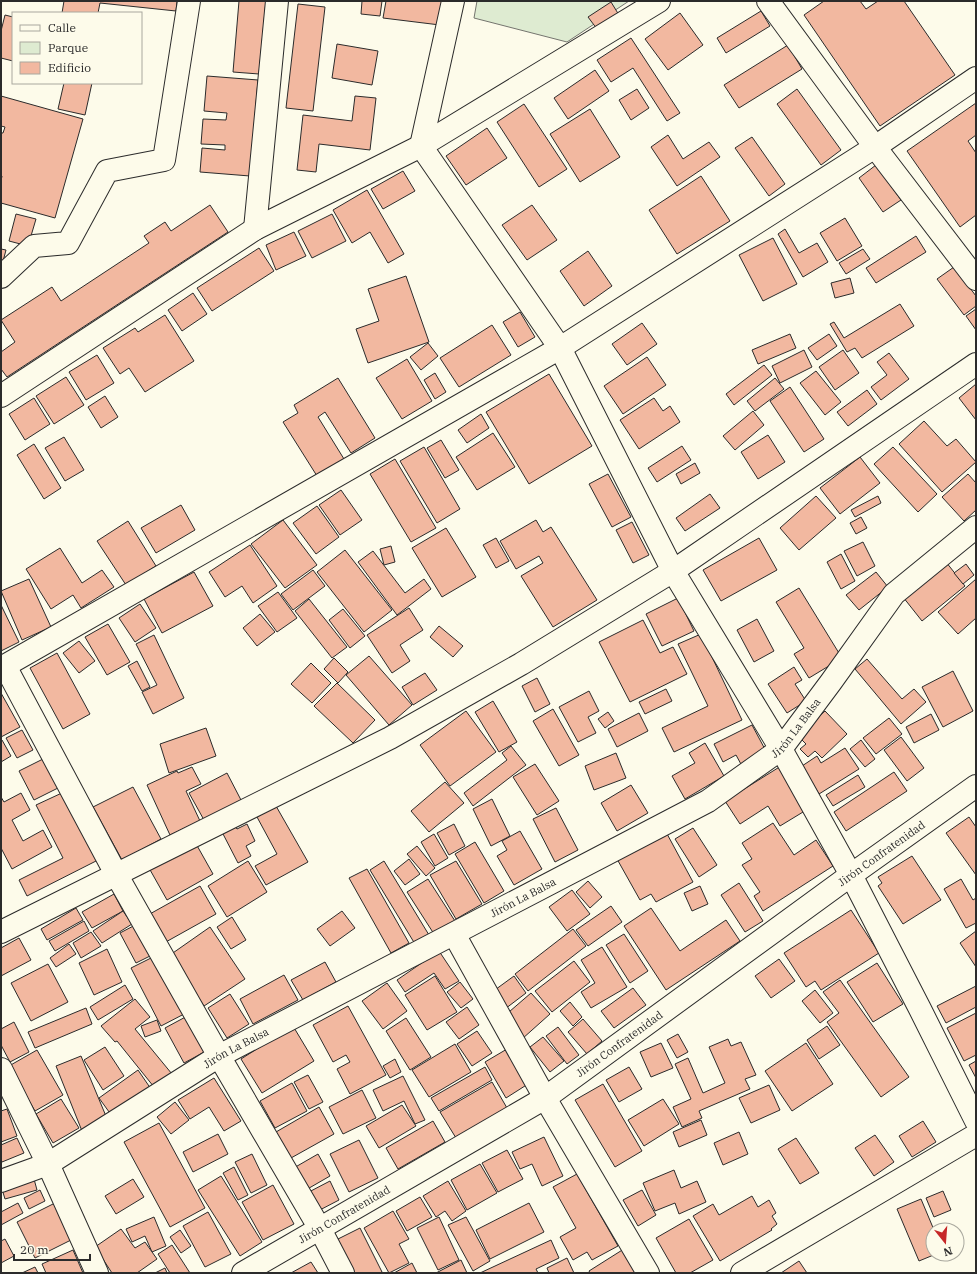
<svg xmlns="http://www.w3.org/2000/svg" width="977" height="1274" viewBox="0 0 977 1274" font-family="'IBM Plex Serif',serif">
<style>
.green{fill:#deebd1;stroke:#74746e}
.building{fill:#f2b8a0;stroke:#2b2b2b}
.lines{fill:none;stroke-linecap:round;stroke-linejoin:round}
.minor-casing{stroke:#2b2b2b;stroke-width:24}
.minor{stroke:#fdfbea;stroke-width:22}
.labels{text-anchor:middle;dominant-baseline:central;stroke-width:3;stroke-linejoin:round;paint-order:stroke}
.street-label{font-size:11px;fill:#2b2b2b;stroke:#fdfbea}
</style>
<rect width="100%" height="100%" fill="#fdfbea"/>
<polygon class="green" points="477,1 629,1 567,42 474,18"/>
<g class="building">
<polygon points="64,1 177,1 176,11 100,3 98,13 62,13"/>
<polygon points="239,1 266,1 259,74 233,72"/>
<polygon points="362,1 382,1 380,16 361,14"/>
<polygon points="386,1 443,1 440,25 383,18"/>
<polygon points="824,1 860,1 866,9 878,1 904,1 955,75 880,126 804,15"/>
<polygon points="611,2 619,15 597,29 588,17"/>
<polygon points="298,4 325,7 313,111 286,108"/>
<polygon points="761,11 770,26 726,53 717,38"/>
<polygon points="680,13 703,45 668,70 645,39"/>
<polygon points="5,15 13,17 13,61 1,58 1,31"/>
<polygon points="631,38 680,113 667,121 633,68 611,82 597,60"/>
<polygon points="337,44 378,51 372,85 332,78"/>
<polygon points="788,45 802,69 739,108 724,85"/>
<polygon points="595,70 609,91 568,119 554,98"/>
<polygon points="207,76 258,80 250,176 200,172 202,148 225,150 225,145 201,144 203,119 226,120 227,113 204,111"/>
<polygon points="64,83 92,83 85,115 58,109"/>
<polygon points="637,89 649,108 631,120 619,100"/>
<polygon points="797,89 841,150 821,165 777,104"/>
<polygon points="1,96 83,119 55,218 1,203 1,181 2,176 1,175 1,133 3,133 5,127 1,126"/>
<polygon points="355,96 376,98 370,150 319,144 316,172 297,170 303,115 352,121"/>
<polygon points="976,103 976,135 968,141 976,153 976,215 960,227 907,151"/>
<polygon points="524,104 567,169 539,187 497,122"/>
<polygon points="590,109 620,157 580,182 550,134"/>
<polygon points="487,128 507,158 466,185 446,156"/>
<polygon points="668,135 683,159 709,142 720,157 677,186 651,147"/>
<polygon points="752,137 785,184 769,196 735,148"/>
<polygon points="876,165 901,200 883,212 859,178"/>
<polygon points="403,171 415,191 383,209 371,189"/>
<polygon points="701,176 730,221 677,254 649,210"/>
<polygon points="367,190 404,254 388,263 370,232 352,243 333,210"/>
<polygon points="210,205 228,232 7,377 1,369 1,352 15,342 1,320 52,287 61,301 149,243 144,236 165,222 171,231"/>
<polygon points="532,205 557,240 527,260 502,225"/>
<polygon points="16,214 36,219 28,246 9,241"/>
<polygon points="332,214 346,241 312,258 298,231"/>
<polygon points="845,218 862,246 837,261 820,233"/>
<polygon points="785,229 799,253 817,243 828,262 803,277 778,234"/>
<polygon points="294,232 306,256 276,270 266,245"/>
<polygon points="916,236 926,252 876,283 866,268"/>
<polygon points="773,238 797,284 763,301 739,255"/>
<polygon points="259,248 274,271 212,311 197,288"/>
<polygon points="1,249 6,250 1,269"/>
<polygon points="863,249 870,259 846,274 839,263"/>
<polygon points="588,251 612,286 584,306 560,271"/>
<polygon points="954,267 976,296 976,306 964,315 937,279"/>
<polygon points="406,276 429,342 368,363 356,329 379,321 368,289"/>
<polygon points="850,278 854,293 835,298 831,283"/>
<polygon points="193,293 207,314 182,331 168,310"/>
<polygon points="900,304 914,326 862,358 855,348 847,352 830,324 834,322 844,338"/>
<polygon points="976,309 976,330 966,316"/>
<polygon points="520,312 535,337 518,347 503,322"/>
<polygon points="165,315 194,361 145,392 129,368 120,374 103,348 135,328 138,332"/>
<polygon points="642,323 657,344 627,365 612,344"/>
<polygon points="492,325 511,355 459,387 440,358"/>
<polygon points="790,334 796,348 758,364 752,350"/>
<polygon points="829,334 837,346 817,360 808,348"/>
<polygon points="428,343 438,356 421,370 410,357"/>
<polygon points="804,350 812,367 780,383 772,366"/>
<polygon points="843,350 859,373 835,390 819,367"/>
<polygon points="889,353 909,379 881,400 871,387 887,375 877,362"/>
<polygon points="97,355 114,383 86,400 69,372"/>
<polygon points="647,357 666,385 623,414 604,386"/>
<polygon points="407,359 432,401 402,419 376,378"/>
<polygon points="764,365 772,375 734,405 726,394"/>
<polygon points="816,371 841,402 825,415 800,383"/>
<polygon points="435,373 446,392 435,399 424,380"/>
<polygon points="549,374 592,446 529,484 486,412"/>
<polygon points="66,377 84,405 54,424 36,396"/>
<polygon points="338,378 375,438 351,453 325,412 318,417 344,459 317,476 283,422 298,413 294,405"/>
<polygon points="775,378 784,389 755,411 747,401"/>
<polygon points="976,384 976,420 959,398"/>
<polygon points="790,387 824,439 804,452 770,401"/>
<polygon points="867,390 877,404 848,426 837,412"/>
<polygon points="105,396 118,417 101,428 88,407"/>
<polygon points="34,398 50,424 25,440 9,414"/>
<polygon points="654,398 663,411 670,406 680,422 639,449 620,420"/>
<polygon points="753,411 764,425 735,450 723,436"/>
<polygon points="481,414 489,428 467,443 458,430"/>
<polygon points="924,421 947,446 956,439 976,462 942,492 899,444"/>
<polygon points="493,433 515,467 477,490 456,457"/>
<polygon points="768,435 785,462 758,479 741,452"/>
<polygon points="64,437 84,470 65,481 45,448"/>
<polygon points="441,440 459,470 445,478 427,448"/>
<polygon points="34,444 61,488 44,499 17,455"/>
<polygon points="682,446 691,460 657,482 648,468"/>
<polygon points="424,447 460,509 437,523 400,461"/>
<polygon points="893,447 937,494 918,512 874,464"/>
<polygon points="860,457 880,483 840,514 820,488"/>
<polygon points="395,459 436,528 411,542 370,474"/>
<polygon points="695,463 700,473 681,484 676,474"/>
<polygon points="608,474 631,517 612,527 589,484"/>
<polygon points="968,474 976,483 976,510 964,521 942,497"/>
<polygon points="341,490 362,520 340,535 319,505"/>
<polygon points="710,494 720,508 685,531 676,518"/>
<polygon points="816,496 836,518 799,550 780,528"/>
<polygon points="878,496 881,503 855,517 851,510"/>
<polygon points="181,505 195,530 156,553 141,528"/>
<polygon points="317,506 339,537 316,554 293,523"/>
<polygon points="861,517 867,528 856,534 850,523"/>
<polygon points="283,520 317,565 285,588 251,544"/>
<polygon points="536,520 543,532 551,527 597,600 553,627 521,576 543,563 539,556 516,569 500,541"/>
<polygon points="128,521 156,566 126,585 97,541"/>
<polygon points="632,522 649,555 633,563 616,530"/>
<polygon points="446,528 476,577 442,597 412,548"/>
<polygon points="496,538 509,561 496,568 483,545"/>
<polygon points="759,538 777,570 721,601 703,570"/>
<polygon points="863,542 875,566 857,576 844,551"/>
<polygon points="250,545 277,586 253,603 242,586 225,597 209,572"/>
<polygon points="391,546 395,562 384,565 380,549"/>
<polygon points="60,548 82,583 102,570 114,587 81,608 73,595 51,609 26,569"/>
<polygon points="345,550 392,610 364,632 317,572"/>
<polygon points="373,551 405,593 424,579 431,589 397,615 358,562"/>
<polygon points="841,554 855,581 841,589 827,562"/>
<polygon points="946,562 965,586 922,621 903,597"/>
<polygon points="966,564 974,575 963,584 954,573"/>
<polygon points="313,570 325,586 293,610 281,594"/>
<polygon points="194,572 213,606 162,633 144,599"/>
<polygon points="876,572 888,587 859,610 846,595"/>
<polygon points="29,579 51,627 22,640 1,591"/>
<polygon points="976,579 976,618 958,634 938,612"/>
<polygon points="799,588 842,658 809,678 794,654 804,648 776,602"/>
<polygon points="278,592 297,618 277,632 258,606"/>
<polygon points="678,598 694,631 662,646 646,614"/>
<polygon points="309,599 347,647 332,658 295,611"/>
<polygon points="140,604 156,628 135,642 119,618"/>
<polygon points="1,605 19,642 1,651"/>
<polygon points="409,608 423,630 400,645 410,661 392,673 367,635"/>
<polygon points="343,609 365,636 350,648 329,620"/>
<polygon points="260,614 275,632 257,646 243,628"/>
<polygon points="757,619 774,651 754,662 737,630"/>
<polygon points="643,620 660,653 673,647 687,674 630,702 599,642"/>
<polygon points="108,624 130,662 107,675 85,637"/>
<polygon points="439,626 463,646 453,657 430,637"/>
<polygon points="701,634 742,720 674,752 662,728 708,706 678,644"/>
<polygon points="154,635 184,698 153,714 142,692 157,685 136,644"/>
<polygon points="79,641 95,661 79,673 63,653"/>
<polygon points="57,653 90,714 63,729 30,668"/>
<polygon points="369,656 412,705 389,725 346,675"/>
<polygon points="334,658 348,672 338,683 324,669"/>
<polygon points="867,659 902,699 914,689 926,702 901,724 855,669"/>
<polygon points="137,661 150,687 142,691 128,666"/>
<polygon points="311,663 331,683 312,703 291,684"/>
<polygon points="794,667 802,680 795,684 806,701 787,713 768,684"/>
<polygon points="953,671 973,711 943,727 922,687"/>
<polygon points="425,673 437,690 413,705 402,687"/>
<polygon points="537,678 550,704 535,712 522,686"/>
<polygon points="337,683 375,720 353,743 314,706"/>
<polygon points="666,689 672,701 645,714 639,702"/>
<polygon points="589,691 599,711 588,717 596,733 578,742 559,707"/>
<polygon points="1,693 20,727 1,737"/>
<polygon points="493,701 517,742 499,752 475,712"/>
<polygon points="553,709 579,755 559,766 533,721"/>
<polygon points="466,711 496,752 450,786 420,745"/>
<polygon points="825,711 847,734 822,758 815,751 808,757 800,749 806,744 798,736"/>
<polygon points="608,712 614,721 605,728 598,719"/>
<polygon points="639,713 648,731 617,747 608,729"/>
<polygon points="931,714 939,730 914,743 906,727"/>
<polygon points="889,718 902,734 876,754 863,738"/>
<polygon points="752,725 767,753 742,766 736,755 723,762 714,744"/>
<polygon points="206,728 216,756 169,773 160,744"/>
<polygon points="22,730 33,750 17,758 6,738"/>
<polygon points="901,737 924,768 907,781 884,750"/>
<polygon points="1,740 2,740 11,756 1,762"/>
<polygon points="861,740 875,759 865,767 850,749"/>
<polygon points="705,743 724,776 685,799 672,776 695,763 689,753"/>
<polygon points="511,746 526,765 473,806 464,793 507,760 502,753"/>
<polygon points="845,748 859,769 819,794 802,766 817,756 821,763"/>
<polygon points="616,753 626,778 594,790 585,766"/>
<polygon points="47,757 62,786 34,800 19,771"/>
<polygon points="535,764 559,801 537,815 513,777"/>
<polygon points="781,766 808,809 780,826 768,806 740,824 725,801"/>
<polygon points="192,767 201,784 186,791 200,821 170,835 147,785 177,771 178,773"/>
<polygon points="894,772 907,791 846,831 834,812"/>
<polygon points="227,773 241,800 204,820 189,793"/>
<polygon points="858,775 865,787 833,806 826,795"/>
<polygon points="445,782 464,803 429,832 411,811"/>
<polygon points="631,785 648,813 617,831 601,803"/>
<polygon points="133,787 161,839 122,860 93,807"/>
<polygon points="64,792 98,860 27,896 19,880 63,858 36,805"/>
<polygon points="21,793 30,810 12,820 23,841 43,830 52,847 12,869 1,848 1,797 4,802"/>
<polygon points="492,799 510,836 491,846 473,809"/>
<polygon points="276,806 308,862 266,885 255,866 277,854 257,817"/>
<polygon points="556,808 578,850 555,862 533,819"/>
<polygon points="969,817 976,827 976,875 946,833"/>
<polygon points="773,823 794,855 816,840 833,866 763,911 754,896 760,892 742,865 752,859 742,843"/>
<polygon points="247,824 255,841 246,846 251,856 238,863 222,832 235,826 237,829"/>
<polygon points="454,824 465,846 449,855 437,833"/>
<polygon points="693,828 717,865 699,877 675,839"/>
<polygon points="520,831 542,869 514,885 497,856 507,850 502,841"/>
<polygon points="666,832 693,882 656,902 651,894 640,900 617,859"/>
<polygon points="434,834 448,858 435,866 421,842"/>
<polygon points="195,842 213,874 167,900 149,868"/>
<polygon points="475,842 504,891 484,903 455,854"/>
<polygon points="417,846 435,868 426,876 407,854"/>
<polygon points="912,856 941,900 903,924 878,886 882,883 878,877"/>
<polygon points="409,859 420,874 405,885 394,871"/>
<polygon points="248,861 267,892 227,917 208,886"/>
<polygon points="384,861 429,935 415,944 370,870"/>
<polygon points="456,861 482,904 456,919 430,875"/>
<polygon points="367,869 409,943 391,953 349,878"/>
<polygon points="428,879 455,921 434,934 407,892"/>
<polygon points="961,879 973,900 976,898 976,923 966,928 944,889"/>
<polygon points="588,881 602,897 590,908 576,892"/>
<polygon points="739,883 763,921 745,932 721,895"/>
<polygon points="200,886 216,914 164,943 148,915"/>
<polygon points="700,886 708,904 692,911 684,893"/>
<polygon points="572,890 590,914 567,931 549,907"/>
<polygon points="114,894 123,911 92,928 82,912"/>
<polygon points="611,906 622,922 588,946 576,930"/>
<polygon points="76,908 83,920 47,940 41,929"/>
<polygon points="651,908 680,951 726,920 740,941 666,990 624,926"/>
<polygon points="851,910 879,953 821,990 815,981 806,987 784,953"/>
<polygon points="123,911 132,924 102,943 93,931"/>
<polygon points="342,911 355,928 330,946 317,929"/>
<polygon points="232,917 246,940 231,949 217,927"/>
<polygon points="84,921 89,931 55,951 49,941"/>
<polygon points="141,922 156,953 136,963 120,933"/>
<polygon points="210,927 245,979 204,1006 170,955"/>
<polygon points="573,929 586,946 528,991 515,974"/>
<polygon points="976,931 976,967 960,943"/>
<polygon points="91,932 101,946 81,958 73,943"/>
<polygon points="624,934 648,971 630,983 606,945"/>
<polygon points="19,938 31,960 1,976 1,948"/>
<polygon points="69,944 76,954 56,967 50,958"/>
<polygon points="602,947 627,987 591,1008 581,992 595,983 581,960"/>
<polygon points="107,949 122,982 94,995 79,963"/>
<polygon points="439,951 459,981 445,989 434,973 405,992 397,980"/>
<polygon points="157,955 186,1013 161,1026 131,968"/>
<polygon points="779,959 795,981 771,998 755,976"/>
<polygon points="574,961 590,982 552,1012 535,991"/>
<polygon points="325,962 336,982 303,1000 291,980"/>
<polygon points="877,963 903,1004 873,1022 847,982"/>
<polygon points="48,964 68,1002 31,1021 11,983"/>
<polygon points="284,975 298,1000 253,1024 240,999"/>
<polygon points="435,976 457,1012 427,1030 405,995"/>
<polygon points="514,976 526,993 501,1012 488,995"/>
<polygon points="840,980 909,1077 881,1097 827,1022 839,1013 823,992"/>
<polygon points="460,982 473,999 461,1008 447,992"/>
<polygon points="387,983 407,1011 383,1029 362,1001"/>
<polygon points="125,985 133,999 98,1020 90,1007"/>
<polygon points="976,986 976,1007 946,1023 937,1006"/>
<polygon points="633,988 646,1005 614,1028 601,1011"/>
<polygon points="815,990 833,1013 820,1023 802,1001"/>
<polygon points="531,993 550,1014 522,1039 502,1018"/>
<polygon points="230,994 249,1024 227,1038 208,1008"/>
<polygon points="135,999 150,1017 135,1029 172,1074 154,1087 117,1041 115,1042 101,1026"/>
<polygon points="570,1002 582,1017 573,1026 560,1011"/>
<polygon points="348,1006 386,1075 350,1094 337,1069 350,1062 346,1055 333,1062 313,1025"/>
<polygon points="467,1007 479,1025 459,1039 446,1022"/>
<polygon points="86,1008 92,1024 35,1048 28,1032"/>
<polygon points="976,1013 976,1055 964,1061 947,1028"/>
<polygon points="191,1014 210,1049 184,1063 165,1028"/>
<polygon points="406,1018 431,1057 410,1070 386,1031"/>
<polygon points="583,1019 602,1041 587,1054 568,1032"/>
<polygon points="157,1020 161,1031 145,1037 141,1026"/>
<polygon points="14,1022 29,1052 10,1062 1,1045 1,1029"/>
<polygon points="293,1026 314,1061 262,1093 241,1059"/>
<polygon points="827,1026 840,1045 819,1059 807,1040"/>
<polygon points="558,1027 579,1055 567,1064 546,1036"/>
<polygon points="477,1031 492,1053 472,1066 457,1044"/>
<polygon points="678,1034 688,1052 677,1058 667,1040"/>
<polygon points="543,1037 564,1061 550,1072 530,1047"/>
<polygon points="728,1039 731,1046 741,1042 756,1075 745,1079 750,1089 699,1111 702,1118 682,1127 673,1107 691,1099 675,1064 688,1058 703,1093 725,1083 709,1047"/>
<polygon points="661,1043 673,1068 651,1077 640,1052"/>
<polygon points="806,1043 833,1084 792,1111 765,1071"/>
<polygon points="455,1044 471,1072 429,1097 412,1070"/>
<polygon points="105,1047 124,1076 103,1090 84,1060"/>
<polygon points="507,1049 528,1084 506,1098 485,1062"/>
<polygon points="37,1050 63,1095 35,1111 9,1066"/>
<polygon points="81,1056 108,1121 82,1131 56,1066"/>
<polygon points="395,1059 401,1072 390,1078 383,1066"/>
<polygon points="976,1061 976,1078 969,1065"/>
<polygon points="485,1067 492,1080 439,1111 431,1098"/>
<polygon points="629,1067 642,1089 619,1102 606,1080"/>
<polygon points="138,1070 151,1089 112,1116 99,1098"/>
<polygon points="308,1075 323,1102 309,1109 294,1082"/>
<polygon points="403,1076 425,1120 415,1124 404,1101 383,1111 373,1090"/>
<polygon points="214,1078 241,1121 224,1131 209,1107 190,1119 178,1100"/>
<polygon points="492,1082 507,1108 456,1138 440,1112"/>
<polygon points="292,1083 307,1111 275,1128 260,1101"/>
<polygon points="603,1084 642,1151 615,1167 575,1100"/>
<polygon points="769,1085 780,1110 751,1123 739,1098"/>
<polygon points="362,1090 376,1118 343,1134 329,1107"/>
<polygon points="61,1099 79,1128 53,1143 36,1114"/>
<polygon points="663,1099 679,1124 644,1146 628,1120"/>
<polygon points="175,1102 189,1120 171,1134 157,1117"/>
<polygon points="402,1105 416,1126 379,1148 366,1126"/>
<polygon points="319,1107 334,1134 291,1158 276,1132"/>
<polygon points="7,1109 17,1136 1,1142 1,1111"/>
<polygon points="701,1120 707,1135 679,1147 673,1132"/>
<polygon points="433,1121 445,1142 398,1169 386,1148"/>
<polygon points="923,1121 936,1142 912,1157 899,1136"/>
<polygon points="159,1123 205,1208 170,1227 124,1142"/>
<polygon points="739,1132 748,1154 723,1165 714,1143"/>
<polygon points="218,1134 228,1154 193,1172 183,1152"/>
<polygon points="875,1135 894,1162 874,1176 855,1148"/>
<polygon points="544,1137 563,1176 542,1186 532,1164 520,1169 512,1152"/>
<polygon points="17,1138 24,1153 2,1162 1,1159 1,1145"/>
<polygon points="796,1138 819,1173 800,1184 778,1149"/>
<polygon points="359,1140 378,1178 349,1192 330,1154"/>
<polygon points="507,1150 523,1179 498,1192 482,1163"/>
<polygon points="252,1154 267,1185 251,1193 235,1162"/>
<polygon points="318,1154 330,1176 304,1191 292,1169"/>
<polygon points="480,1164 497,1193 467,1210 451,1180"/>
<polygon points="234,1167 248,1195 238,1200 223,1173"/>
<polygon points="674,1170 681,1188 697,1181 706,1202 679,1214 675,1203 655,1211 643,1183"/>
<polygon points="577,1174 618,1246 592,1260 587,1252 573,1260 560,1237 576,1228 553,1187"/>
<polygon points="221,1176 262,1242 240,1256 198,1190"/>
<polygon points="34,1179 37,1190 5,1199 2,1189"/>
<polygon points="133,1179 144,1197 116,1214 105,1196"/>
<polygon points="330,1181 339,1200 316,1212 307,1193"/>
<polygon points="448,1181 466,1211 452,1221 445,1211 436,1217 423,1196"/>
<polygon points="273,1185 294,1224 263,1240 242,1202"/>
<polygon points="40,1190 45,1201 29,1209 24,1198"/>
<polygon points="642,1190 656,1215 638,1226 623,1200"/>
<polygon points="943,1191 951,1210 934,1217 926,1198"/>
<polygon points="752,1196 758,1207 769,1200 776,1213 772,1216 777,1224 771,1229 772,1230 720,1261 693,1216 713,1204 719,1215"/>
<polygon points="420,1197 432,1217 407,1231 396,1211"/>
<polygon points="921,1199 934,1230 933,1230 933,1254 936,1254 919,1261 897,1209"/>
<polygon points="18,1203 23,1213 1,1225 1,1212"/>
<polygon points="55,1203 73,1239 35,1258 17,1222"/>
<polygon points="529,1203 544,1232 490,1259 476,1230"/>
<polygon points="393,1211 409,1239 399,1244 409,1263 389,1273 364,1228"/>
<polygon points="208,1212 231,1254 205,1267 183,1226"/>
<polygon points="154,1217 166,1246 152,1252 145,1236 132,1242 126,1229"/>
<polygon points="439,1217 459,1260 438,1270 417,1228"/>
<polygon points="466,1217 490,1261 473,1271 448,1225"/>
<polygon points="689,1219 713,1260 690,1273 676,1273 656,1238"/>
<polygon points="360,1228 382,1272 379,1273 352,1273 336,1240"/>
<polygon points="121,1229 135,1248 145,1242 157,1259 137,1273 112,1273 95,1247"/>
<polygon points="180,1230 191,1246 181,1253 170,1237"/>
<polygon points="5,1239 14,1256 1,1263 1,1241"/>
<polygon points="551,1240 559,1258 536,1269 538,1273 480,1273"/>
<polygon points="172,1245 190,1273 170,1273 158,1254"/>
<polygon points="627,1247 643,1273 590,1273 589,1271"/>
<polygon points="73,1250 83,1273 46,1273 42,1264"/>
<polygon points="567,1258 574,1273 549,1273 547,1268"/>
<polygon points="461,1260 467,1273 436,1273"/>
<polygon points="799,1261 807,1273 781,1273"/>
<polygon points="311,1262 318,1273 291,1273"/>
<polygon points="412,1263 417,1273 394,1273"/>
<polygon points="35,1267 38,1273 22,1273"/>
<polygon points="165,1268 167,1273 155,1273"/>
</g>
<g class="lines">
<defs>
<g id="minor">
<polyline points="453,1 421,146 560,348 673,571 781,749 851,875 920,1009 976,1121"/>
<polyline points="768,1 875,147 976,279"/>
<polyline points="255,229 277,1"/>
<polyline points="1,277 34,246 68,243 107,171 164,160 189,1"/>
<polyline points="1,396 255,229 421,146 659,1"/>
<polyline points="5,666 116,874 219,1056 320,1229 343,1273"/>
<polyline points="1,668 560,348 875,147 976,78"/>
<polyline points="1,932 390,738 521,664 673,571 976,364"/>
<polyline points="454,934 545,1098 648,1273"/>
<polyline points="1,1069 48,1164 97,1273"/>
<path id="s1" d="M1,1181L48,1164L219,1056L708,801L781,749L831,682L894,594L976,527"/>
<path id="s2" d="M243,1273L545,1098L851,875L976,786"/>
<polyline points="742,1273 976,1135"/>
</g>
</defs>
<use href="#minor" class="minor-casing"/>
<use href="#minor" class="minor"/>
</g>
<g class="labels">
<g class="street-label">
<text stroke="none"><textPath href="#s1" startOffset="919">Jirón La Balsa</textPath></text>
<text stroke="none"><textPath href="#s2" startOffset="765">Jirón Confratenidad</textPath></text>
<text stroke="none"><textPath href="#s1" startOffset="595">Jirón La Balsa</textPath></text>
<text stroke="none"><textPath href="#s2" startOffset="441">Jirón Confratenidad</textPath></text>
<text stroke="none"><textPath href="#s1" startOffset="271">Jirón La Balsa</textPath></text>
<text stroke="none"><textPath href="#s2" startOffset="117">Jirón Confratenidad</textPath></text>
</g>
</g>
<rect width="977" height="1274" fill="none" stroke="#2b2b2b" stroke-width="4"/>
<rect x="12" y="12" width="130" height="72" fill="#fdfbea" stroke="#a9a89e"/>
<rect x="20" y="25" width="20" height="6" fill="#fdfbea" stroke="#a9a89e"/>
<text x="48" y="32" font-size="12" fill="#2b2b2b">Calle</text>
<rect x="20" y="42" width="20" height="12" fill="#deebd1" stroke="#a9a89e"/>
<text x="48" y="52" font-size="12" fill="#2b2b2b">Parque</text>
<rect x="20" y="62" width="20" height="12" fill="#f2b8a0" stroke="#a9a89e"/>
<text x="48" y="72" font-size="12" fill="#2b2b2b">Edificio</text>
<g transform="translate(945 1242) rotate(163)"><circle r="19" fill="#fdfbea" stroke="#a9a89e"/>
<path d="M0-3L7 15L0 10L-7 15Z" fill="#c62828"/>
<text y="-6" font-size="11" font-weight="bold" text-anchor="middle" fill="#2b2b2b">N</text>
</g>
<path d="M14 1254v6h76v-6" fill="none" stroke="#2b2b2b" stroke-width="2"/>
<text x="20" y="1254" font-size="12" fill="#2b2b2b" stroke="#fdfbea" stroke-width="3" paint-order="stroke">20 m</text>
</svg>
